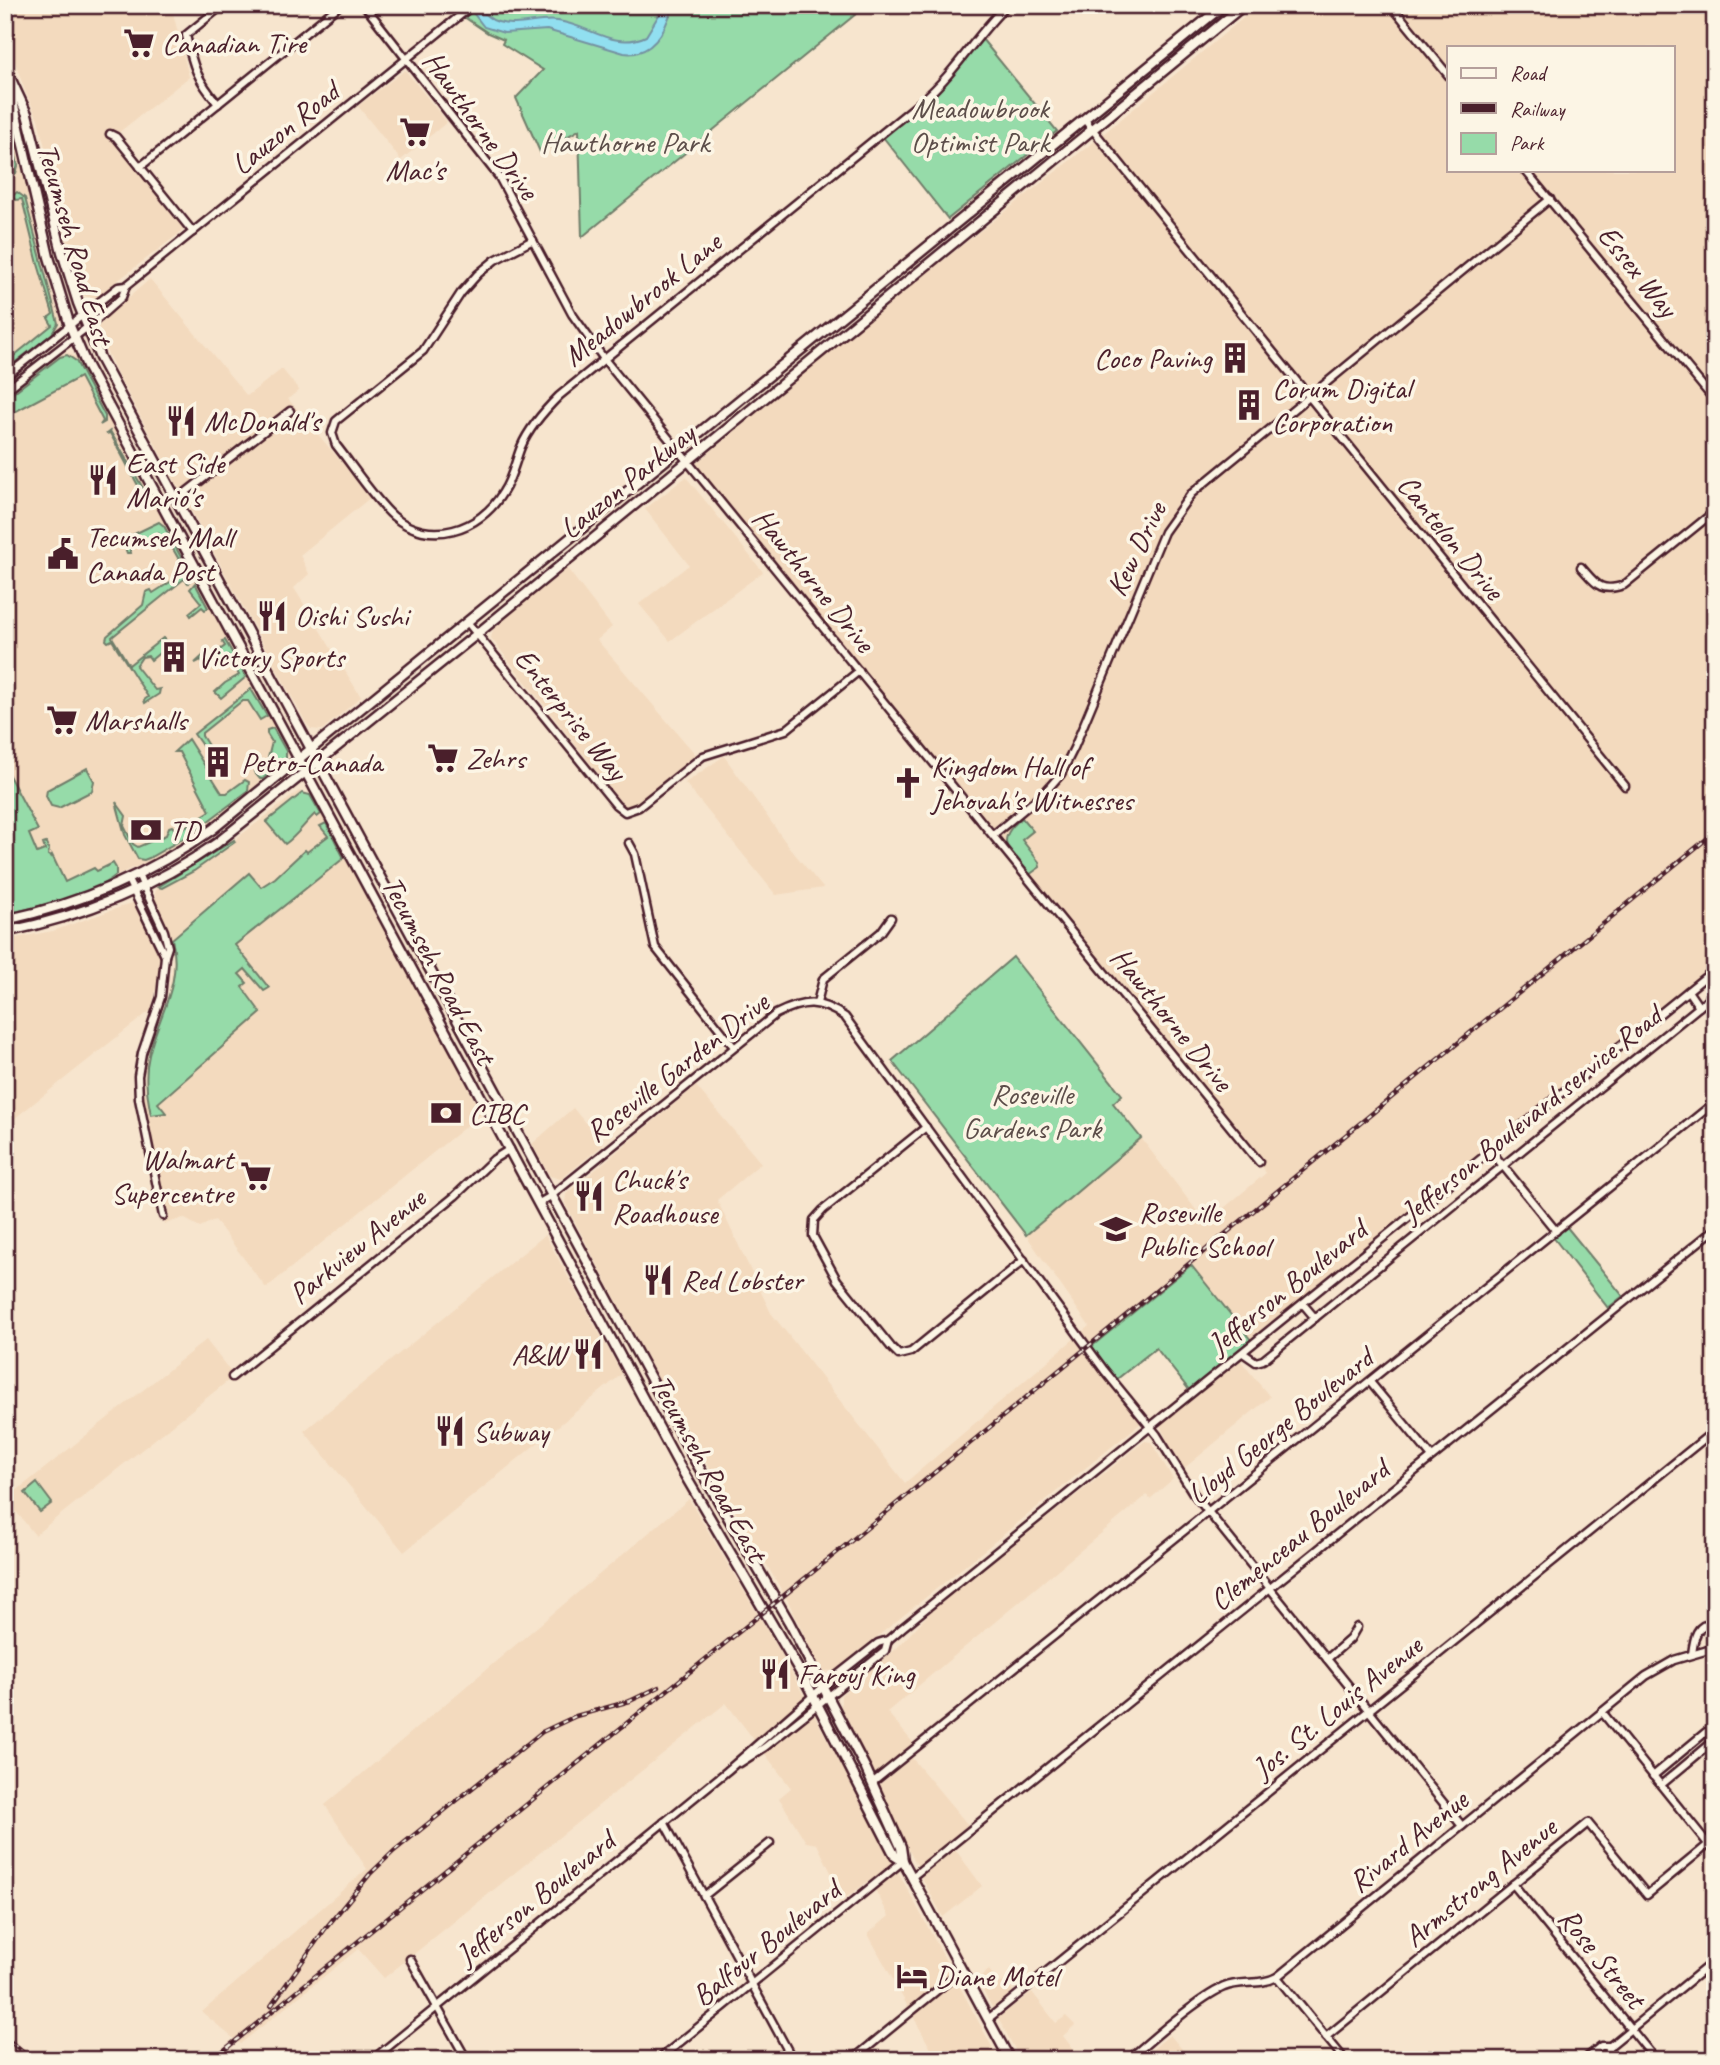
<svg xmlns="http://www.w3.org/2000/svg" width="1720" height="2065" viewBox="0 0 1720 2065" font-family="Caveat,sans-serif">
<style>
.built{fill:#f3dabe;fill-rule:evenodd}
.green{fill:#96dba9;stroke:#707d6a;stroke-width:2}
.water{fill:#91dff0;stroke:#7592a1;stroke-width:2}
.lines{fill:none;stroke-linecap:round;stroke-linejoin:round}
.minor-casing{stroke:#4a1f2b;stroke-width:11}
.major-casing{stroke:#4a1f2b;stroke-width:13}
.minor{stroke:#fcf5e5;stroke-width:6}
.major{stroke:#fcf5e5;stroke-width:8}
.rail-casing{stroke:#4a1f2b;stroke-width:4.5}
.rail{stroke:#fcf5e5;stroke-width:2;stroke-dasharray:5;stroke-linecap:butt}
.labels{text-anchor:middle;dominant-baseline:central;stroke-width:7;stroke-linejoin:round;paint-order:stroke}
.poi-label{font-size:30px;fill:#4a1f2b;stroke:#fcf5e5;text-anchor:start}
.park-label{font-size:30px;fill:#5d4e4a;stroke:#fcf5e5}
.street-label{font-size:30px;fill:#4a1f2b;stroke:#fcf5e5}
</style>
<rect width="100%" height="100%" fill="#f7e5ce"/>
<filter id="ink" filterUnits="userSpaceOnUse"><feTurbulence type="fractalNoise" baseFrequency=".0143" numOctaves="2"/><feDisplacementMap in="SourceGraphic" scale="14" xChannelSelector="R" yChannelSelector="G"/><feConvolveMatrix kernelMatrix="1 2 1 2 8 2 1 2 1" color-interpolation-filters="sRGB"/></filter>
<g filter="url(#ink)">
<g class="built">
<polygon points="5,5 171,5 189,77 113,137 118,149 148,181 185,229 95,298 87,297 81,292 38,119 25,91 5,32"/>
<path d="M1259,5H1715V964L1251,1340L1190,1265L1086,1352L1141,1423L836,1670L825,1671L819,1666L788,1601L665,1392L565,1203L566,1194L696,1086L761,1163L717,1200L771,1313L905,1483L1089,1326L1026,1235L1141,1138L1206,1223L1266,1173L1259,1162L692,467L870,318L1091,144ZM1449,47H1673V170H1449Z"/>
<polygon points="405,70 447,122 401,160 358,106"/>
<polygon points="5,96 45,270 61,321 54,335 5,373"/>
<polygon points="150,279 247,396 282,369 299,390 288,399 371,497 300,555 309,574 294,588 361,697 322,730 311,729 306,723 118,375 99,336 99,326 105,318"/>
<polygon points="69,353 77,358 289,754 284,766 219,818 155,859 116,875 117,871 112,864 97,871 94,869 65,882 45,850 37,853 29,834 38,830 5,768 5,396 60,354"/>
<polygon points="686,477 763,572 670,641 639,604 689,565 645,509"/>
<polygon points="566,567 612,627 597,640 697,756 627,810 491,638 494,626"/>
<polygon points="724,756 789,847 823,888 776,895 685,783"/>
<polygon points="299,791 310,794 346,857 353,852 481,1114 266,1288 215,1220 200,1227 183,1218 165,1224 139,1099 145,1097 145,1067 149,1046 168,997 173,963 173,949 169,933 155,900 155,893 159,885 228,845"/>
<polygon points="138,901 159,947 162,965 151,1010 5,1126 5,940 53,931"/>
<polygon points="573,1108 603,1145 561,1179 550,1176 532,1144"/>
<polygon points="545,1235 622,1374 404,1552 304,1431"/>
<polygon points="206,1340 234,1376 35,1535 6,1499"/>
<polygon points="1240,1360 1270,1397 1181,1471 1160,1425"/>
<polygon points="1145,1441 1151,1442 1173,1479 1150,1499 1147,1495 887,1712 915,1745 876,1777 841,1706 841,1695 897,1648 937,1605"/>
<polygon points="689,1499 782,1655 999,2060 937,2060 868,1934 889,1916 870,1880 844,1899 817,1844 806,1842 779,1798 791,1788 726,1703 384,1978 358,1949 240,2044 202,2012 367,1869 325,1805"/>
<polygon points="912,1758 968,1825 919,1869 898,1830 879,1785"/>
<polygon points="955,1849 982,1886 943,1917 921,1876"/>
<polygon points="989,1970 1000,1984 1005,1981 1014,1992 993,2009 977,1980"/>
<polygon points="1032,1992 1056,2023 1066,2016 1075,2025 1063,2036 1082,2060 1021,2060 998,2018"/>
<polygon points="1170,2035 1191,2060 1140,2060 1161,2042"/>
</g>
<g class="green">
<polygon points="479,5 867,5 582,237 579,130 540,152 516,98 543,70 502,44 504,40 488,33 464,17"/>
<polygon points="982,39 1057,131 948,219 883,137 938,91"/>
<polygon points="5,103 18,166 16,173 13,175 15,169 5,129"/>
<polygon points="17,192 25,198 58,323 52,334 5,370 5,363 52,325 48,318 53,314 38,264 22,199 16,200 11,197"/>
<polygon points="67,355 76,361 105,416 105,422 100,425 103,421 80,377 5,417 5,399 60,357"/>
<polygon points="110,431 151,502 149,506 110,433 106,434"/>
<polygon points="159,522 164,526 192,577 188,583 184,579 112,637 129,665 163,638 169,645 151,660 148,656 142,657 136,666 155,690 160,689 159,694 145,703 144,700 148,697 112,640 108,642 106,640 107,636 143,605 146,592 151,590 153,593 186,572 165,535 161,538 158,533 130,548 131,553 127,553 124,545 126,538"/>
<polygon points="195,583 208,608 205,610 202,607 191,616 189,613 201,603 190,589"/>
<polygon points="225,640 246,677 221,698 215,692 225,683 239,675 228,655 206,666 201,660 195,663 207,652 212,656 225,646 222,641"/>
<polygon points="251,689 267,716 260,720 248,701 242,701 202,733 202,736 214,755 210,757 194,734"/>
<polygon points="273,728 286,751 286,759 263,779 260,779 254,772 267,762 272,742 267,734 267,730"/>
<polygon points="188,739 222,793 227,793 245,780 249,782 248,791 191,834 149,858 144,860 138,859 125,835 116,802 126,816 124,826 133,844 138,847 166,835 169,827 172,826 177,832 210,811 179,752 174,752"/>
<path d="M5,768L38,830L29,834L37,853L45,850L43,844L46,843L49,850L48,855L51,857L52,855L65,882L94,868L97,871L113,863L116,868V875C95,894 34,908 5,914Z"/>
<polygon points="87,768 94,781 92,791 59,808 51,806 46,796 47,790"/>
<path d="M302,793L310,795L321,814L317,817L315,814C304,824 297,836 285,844L266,822Z"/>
<path d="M1022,818L1033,831L1022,840L1039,862L1040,867L1029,875C1010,852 992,841 1022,818Z"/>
<path d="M326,823L344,858L235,945L269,988L264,991L245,969L239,974L247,983L242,987L261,1013L158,1103L166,1113L151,1115C147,1095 144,1075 149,1055C158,1015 183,984 172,939L249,873L261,887L275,878L305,850L307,852L328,836L320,826Z"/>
<polygon points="234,840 235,842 194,871 162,888 158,887"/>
<polygon points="1013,957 1122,1095 1113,1103 1141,1138 1026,1235 892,1061"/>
<polygon points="1566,1226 1623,1296 1608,1308 1553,1237"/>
<polygon points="1191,1265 1251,1340 1190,1391 1156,1348 1117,1379 1091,1347"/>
<polygon points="37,1483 52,1503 40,1512 25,1493"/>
</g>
<path class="water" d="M467,5H477C484,13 488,19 498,22C518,28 538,18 558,21C589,25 614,51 646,36L665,5H673C666,30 653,57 624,53L547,30L504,33L484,27Z"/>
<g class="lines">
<defs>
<g id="minor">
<polyline points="364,5 499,177 572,314 604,359 1259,1162"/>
<polyline points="1391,5 1449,76"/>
<path d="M218,104C197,79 193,67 186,35L223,5"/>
<polyline points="1084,119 1625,786"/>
<polyline points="110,134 116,137 193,232"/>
<polyline points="140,167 340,5"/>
<polyline points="1525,170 1715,401"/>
<path d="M533,240L495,260L478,274L461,293L423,351L336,421L332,433L336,445C352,465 375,500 393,516C429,547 480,531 503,492C512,479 515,462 521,447C529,428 544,411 559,396L923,100C956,72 976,35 1007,5"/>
<polyline points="5,377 118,287 126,286 473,5"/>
<polyline points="5,391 94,322 122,297 126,286"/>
<polyline points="176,500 290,411"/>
<path d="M1581,567C1596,584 1600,593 1624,585L1715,511"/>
<polyline points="468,623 616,805 625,812 639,807 703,756 786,730 859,671"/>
<polyline points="993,835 1046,791 1061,774 1074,748 1164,532 1191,494 1550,199"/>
<polyline points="629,843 635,854 655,947 734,1047"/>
<polyline points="138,874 164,931 168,947 165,956 161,997 142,1053 138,1076 139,1099 163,1216"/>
<polyline points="128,880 165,956"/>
<polyline points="1688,991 1699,1007"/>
<polyline points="817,1003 823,979 881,932 891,918"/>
<polyline points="926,1127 823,1210 814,1220 813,1236 837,1280 891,1347 899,1355 911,1352 1024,1260"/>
<polyline points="1491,1151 1556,1231"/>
<path d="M539,1203L551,1196L776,1014C804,1000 819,999 845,1017L1104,1370L1157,1435L1193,1493L1462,1826"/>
<polyline points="1303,1304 1315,1318"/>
<polyline points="1243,1353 1256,1362 1263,1360 1715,994"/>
<polyline points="232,1377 455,1196 494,1159 510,1149"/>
<polyline points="1370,1382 1432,1457"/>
<path d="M1692,1654C1694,1638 1696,1622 1715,1624"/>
<polyline points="1327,1659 1350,1639 1357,1627"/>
<polyline points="1602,1712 1709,1845"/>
<polyline points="740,1763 765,1747 885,1651 888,1640"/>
<polyline points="1653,1776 1706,1732 1712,1732 1715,1737"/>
<polyline points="872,1783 1715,1102"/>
<polyline points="1661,1785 1715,1740"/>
<polyline points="664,1822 793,2060"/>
<polyline points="912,1877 1715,1229"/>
<polyline points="1513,1884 1656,2060"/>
<polyline points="704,1896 770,1843"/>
<polyline points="410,1959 467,2060"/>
<polyline points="1277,1977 1345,2060"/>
<polyline points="988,2019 1715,1430"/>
<polyline points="1326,2037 1588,1823 1647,1895 1715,1839"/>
<polyline points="372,2060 727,1771 831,1680 878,1643 888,1640 902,1628 1715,969"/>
<polyline points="658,2060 903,1861"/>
<polyline points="852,2060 962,1970"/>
<path d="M1128,2060C1151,2040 1198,1998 1224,1987C1242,1980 1260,1986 1277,1977L1646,1676L1674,1660L1715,1648"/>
<polyline points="1584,2060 1601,2046 1610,2046"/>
<polyline points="1601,2060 1607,2055 1610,2046 1715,1960"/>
</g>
<g id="major">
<polyline points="6,69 27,114 62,252 78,303 100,358 693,1457 789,1622 866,1769 901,1847 903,1861 1010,2060"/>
<polyline points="8,80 49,257 70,326 87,366 679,1465 806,1682 895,1856 903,1861"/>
<path d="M5,920C80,904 150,874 213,829L1224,5"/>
<path d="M5,932C82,916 153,888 217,843L477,634L1244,5"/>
</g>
</defs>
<use href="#minor" class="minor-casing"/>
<use href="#major" class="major-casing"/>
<use href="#minor" class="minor"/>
<use href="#major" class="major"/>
<defs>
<g id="rail">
<polyline points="271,2006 325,1929 370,1874 394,1851 542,1732 576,1716 630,1701 659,1687"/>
<polyline points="5,2037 32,2060"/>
<polyline points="212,2060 862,1532 1715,832"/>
</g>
</defs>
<use href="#rail" class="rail-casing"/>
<use href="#rail" class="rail"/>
</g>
</g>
<defs>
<symbol id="supermarket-bare" viewBox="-9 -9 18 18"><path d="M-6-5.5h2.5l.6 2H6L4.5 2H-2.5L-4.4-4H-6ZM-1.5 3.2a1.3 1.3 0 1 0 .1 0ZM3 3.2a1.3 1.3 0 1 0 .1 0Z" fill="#4a1f2b" stroke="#fcf5e5" stroke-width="2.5" paint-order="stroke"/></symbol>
<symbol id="building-bare" viewBox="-9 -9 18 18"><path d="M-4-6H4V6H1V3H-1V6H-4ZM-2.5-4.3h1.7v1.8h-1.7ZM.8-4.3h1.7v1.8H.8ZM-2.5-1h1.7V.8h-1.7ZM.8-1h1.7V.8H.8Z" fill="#4a1f2b" stroke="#fcf5e5" stroke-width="2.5" paint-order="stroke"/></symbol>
<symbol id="restaurant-bare" viewBox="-9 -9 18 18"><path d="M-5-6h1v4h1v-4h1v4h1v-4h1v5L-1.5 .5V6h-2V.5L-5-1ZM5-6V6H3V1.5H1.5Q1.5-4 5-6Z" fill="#4a1f2b" stroke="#fcf5e5" stroke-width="2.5" paint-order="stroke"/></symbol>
<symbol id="civic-bare" viewBox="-9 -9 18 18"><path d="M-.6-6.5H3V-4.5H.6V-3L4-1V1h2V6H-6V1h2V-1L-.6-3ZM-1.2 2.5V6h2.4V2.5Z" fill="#4a1f2b" stroke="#fcf5e5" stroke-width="2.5" paint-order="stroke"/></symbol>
<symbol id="church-bare" viewBox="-9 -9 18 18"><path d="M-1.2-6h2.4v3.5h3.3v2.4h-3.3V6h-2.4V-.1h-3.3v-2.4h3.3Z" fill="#4a1f2b" stroke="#fcf5e5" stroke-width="2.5" paint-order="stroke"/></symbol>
<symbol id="bank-bare" viewBox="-9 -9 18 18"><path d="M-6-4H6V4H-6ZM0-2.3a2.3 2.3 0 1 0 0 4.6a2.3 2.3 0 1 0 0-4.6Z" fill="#4a1f2b" stroke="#fcf5e5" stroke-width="2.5" paint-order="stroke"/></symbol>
<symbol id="school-bare" viewBox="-9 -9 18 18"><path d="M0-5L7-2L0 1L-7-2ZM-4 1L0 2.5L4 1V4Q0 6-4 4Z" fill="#4a1f2b" stroke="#fcf5e5" stroke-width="2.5" paint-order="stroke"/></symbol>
<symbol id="hotel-bare" viewBox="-9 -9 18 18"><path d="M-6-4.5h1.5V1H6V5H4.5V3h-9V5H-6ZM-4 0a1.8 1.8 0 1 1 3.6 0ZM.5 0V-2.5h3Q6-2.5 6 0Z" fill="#4a1f2b" stroke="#fcf5e5" stroke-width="2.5" paint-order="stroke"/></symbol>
</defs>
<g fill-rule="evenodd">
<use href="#supermarket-bare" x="117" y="21" width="44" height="44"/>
<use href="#supermarket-bare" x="393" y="110" width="44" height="44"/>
<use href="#building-bare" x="1213" y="336" width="44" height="44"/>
<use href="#building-bare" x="1227" y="383" width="44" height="44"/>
<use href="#restaurant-bare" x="159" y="399" width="44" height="44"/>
<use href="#restaurant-bare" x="81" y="458" width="44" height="44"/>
<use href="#civic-bare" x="41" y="532" width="44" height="44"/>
<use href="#restaurant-bare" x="250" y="594" width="44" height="44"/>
<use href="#building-bare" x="152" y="635" width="44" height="44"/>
<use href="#supermarket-bare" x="40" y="698" width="44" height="44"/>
<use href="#supermarket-bare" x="421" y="736" width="44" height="44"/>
<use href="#building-bare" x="196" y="740" width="44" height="44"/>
<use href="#church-bare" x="886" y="761" width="44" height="44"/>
<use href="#bank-bare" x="124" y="808" width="44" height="44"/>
<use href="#bank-bare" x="424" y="1091" width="44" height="44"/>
<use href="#supermarket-bare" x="234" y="1154" width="44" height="44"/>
<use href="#restaurant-bare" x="567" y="1174" width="44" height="44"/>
<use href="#school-bare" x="1094" y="1207" width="44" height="44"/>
<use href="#restaurant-bare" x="636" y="1258" width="44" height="44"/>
<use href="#restaurant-bare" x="566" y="1332" width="44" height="44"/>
<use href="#restaurant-bare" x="428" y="1409" width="44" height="44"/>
<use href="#restaurant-bare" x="753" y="1652" width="44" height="44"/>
<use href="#hotel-bare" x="890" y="1954" width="44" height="44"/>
</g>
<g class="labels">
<g class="poi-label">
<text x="162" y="43">Canadian Tire</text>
<text x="415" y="170" text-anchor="middle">Mac's</text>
<text x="1212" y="358" text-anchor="end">Coco Paving</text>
<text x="1272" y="388">Corum Digital<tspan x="1272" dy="34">Corporation</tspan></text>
<text x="204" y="421">McDonald's</text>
<text x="126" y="463">East Side<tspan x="126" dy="34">Mario's</tspan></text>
<text x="86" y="537">Tecumseh Mall<tspan x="86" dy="34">Canada Post</tspan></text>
<text x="295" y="616">Oishi Sushi</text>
<text x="197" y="657">Victory Sports</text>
<text x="85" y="720">Marshalls</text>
<text x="466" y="758">Zehrs</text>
<text x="241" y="762">Petro-Canada</text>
<text x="931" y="766">Kingdom Hall of<tspan x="931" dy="34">Jehovah's Witnesses</tspan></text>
<text x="169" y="830">TD</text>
<text x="469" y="1113">CIBC</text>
<text x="233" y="1159" text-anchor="end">Walmart<tspan x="233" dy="34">Supercentre</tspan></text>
<text x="612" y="1179">Chuck's<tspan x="612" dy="34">Roadhouse</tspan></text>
<text x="1139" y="1212">Roseville<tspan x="1139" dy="34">Public School</tspan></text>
<text x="681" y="1280">Red Lobster</text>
<text x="565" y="1354" text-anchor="end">A&amp;W</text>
<text x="473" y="1431">Subway</text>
<text x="798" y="1674">Farouj King</text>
<text x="935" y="1976">Diane Motel</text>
</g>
<g class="park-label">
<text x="980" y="108">Meadowbrook<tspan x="980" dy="34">Optimist Park</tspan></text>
<text x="625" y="142">Hawthorne Park</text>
<text x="1032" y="1094">Roseville<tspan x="1032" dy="34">Gardens Park</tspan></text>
</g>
<g class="street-label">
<text transform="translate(481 125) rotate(54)">Hawthorne Drive</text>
<text transform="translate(285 128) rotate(-39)">Lauzon Road</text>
<text transform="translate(75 244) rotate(74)">Tecumseh Road East</text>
<text transform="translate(1638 271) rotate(51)">Essex Way</text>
<text transform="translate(642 299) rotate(-39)">Meadowbrook Lane</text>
<text transform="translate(627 481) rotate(-39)">Lauzon Parkway</text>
<text transform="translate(1451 537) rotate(51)">Cantelon Drive</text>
<text transform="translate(1136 549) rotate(-64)">Kew Drive</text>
<text transform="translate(814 580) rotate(51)">Hawthorne Drive</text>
<text transform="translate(571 714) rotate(51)">Enterprise Way</text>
<text transform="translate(439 970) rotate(62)">Tecumseh Road East</text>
<text transform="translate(1172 1019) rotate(51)">Hawthorne Drive</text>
<text transform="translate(677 1067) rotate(-38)">Roseville Garden Drive</text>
<text transform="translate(1531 1114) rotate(-39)">Jefferson Boulevard service Road</text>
<text transform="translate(357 1246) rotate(-39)">Parkview Avenue</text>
<text transform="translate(1287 1287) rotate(-39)">Jefferson Boulevard</text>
<text transform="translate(1280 1426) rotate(-39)">Lloyd George Boulevard</text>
<text transform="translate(709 1468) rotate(61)">Tecumseh Road East</text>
<text transform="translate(1299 1535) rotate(-39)">Clemenceau Boulevard</text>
<text transform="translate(1337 1707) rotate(-39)">Jos. St. Louis Avenue</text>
<text transform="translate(1408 1841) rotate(-39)">Rivard Avenue</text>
<text transform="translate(1480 1882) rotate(-39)">Armstrong Avenue</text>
<text transform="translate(535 1898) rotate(-39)">Jefferson Boulevard</text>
<text transform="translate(766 1943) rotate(-39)">Balfour Boulevard</text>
<text transform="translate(1602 1958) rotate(51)">Rose Street</text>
</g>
</g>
<rect width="1720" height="2065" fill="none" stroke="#fcf5e5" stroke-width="28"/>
<rect x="14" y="14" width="1692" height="2037" fill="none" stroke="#4a1f2b" stroke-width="2.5" filter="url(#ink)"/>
<rect x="1447" y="46" width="228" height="126" fill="#fcf5e5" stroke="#b59f9b" stroke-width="2"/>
<rect x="1461" y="68" width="35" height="10" fill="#fcf5e5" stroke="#b59f9b" stroke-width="2"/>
<text x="1510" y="80" font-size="21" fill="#4a1f2b">Road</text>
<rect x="1461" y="103" width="35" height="10" fill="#4a1f2b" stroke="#b59f9b" stroke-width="2"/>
<text x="1510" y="116" font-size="21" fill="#4a1f2b">Railway</text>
<rect x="1461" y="133" width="35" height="21" fill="#96dba9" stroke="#b59f9b" stroke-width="2"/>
<text x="1510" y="150" font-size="21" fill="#4a1f2b">Park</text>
</svg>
